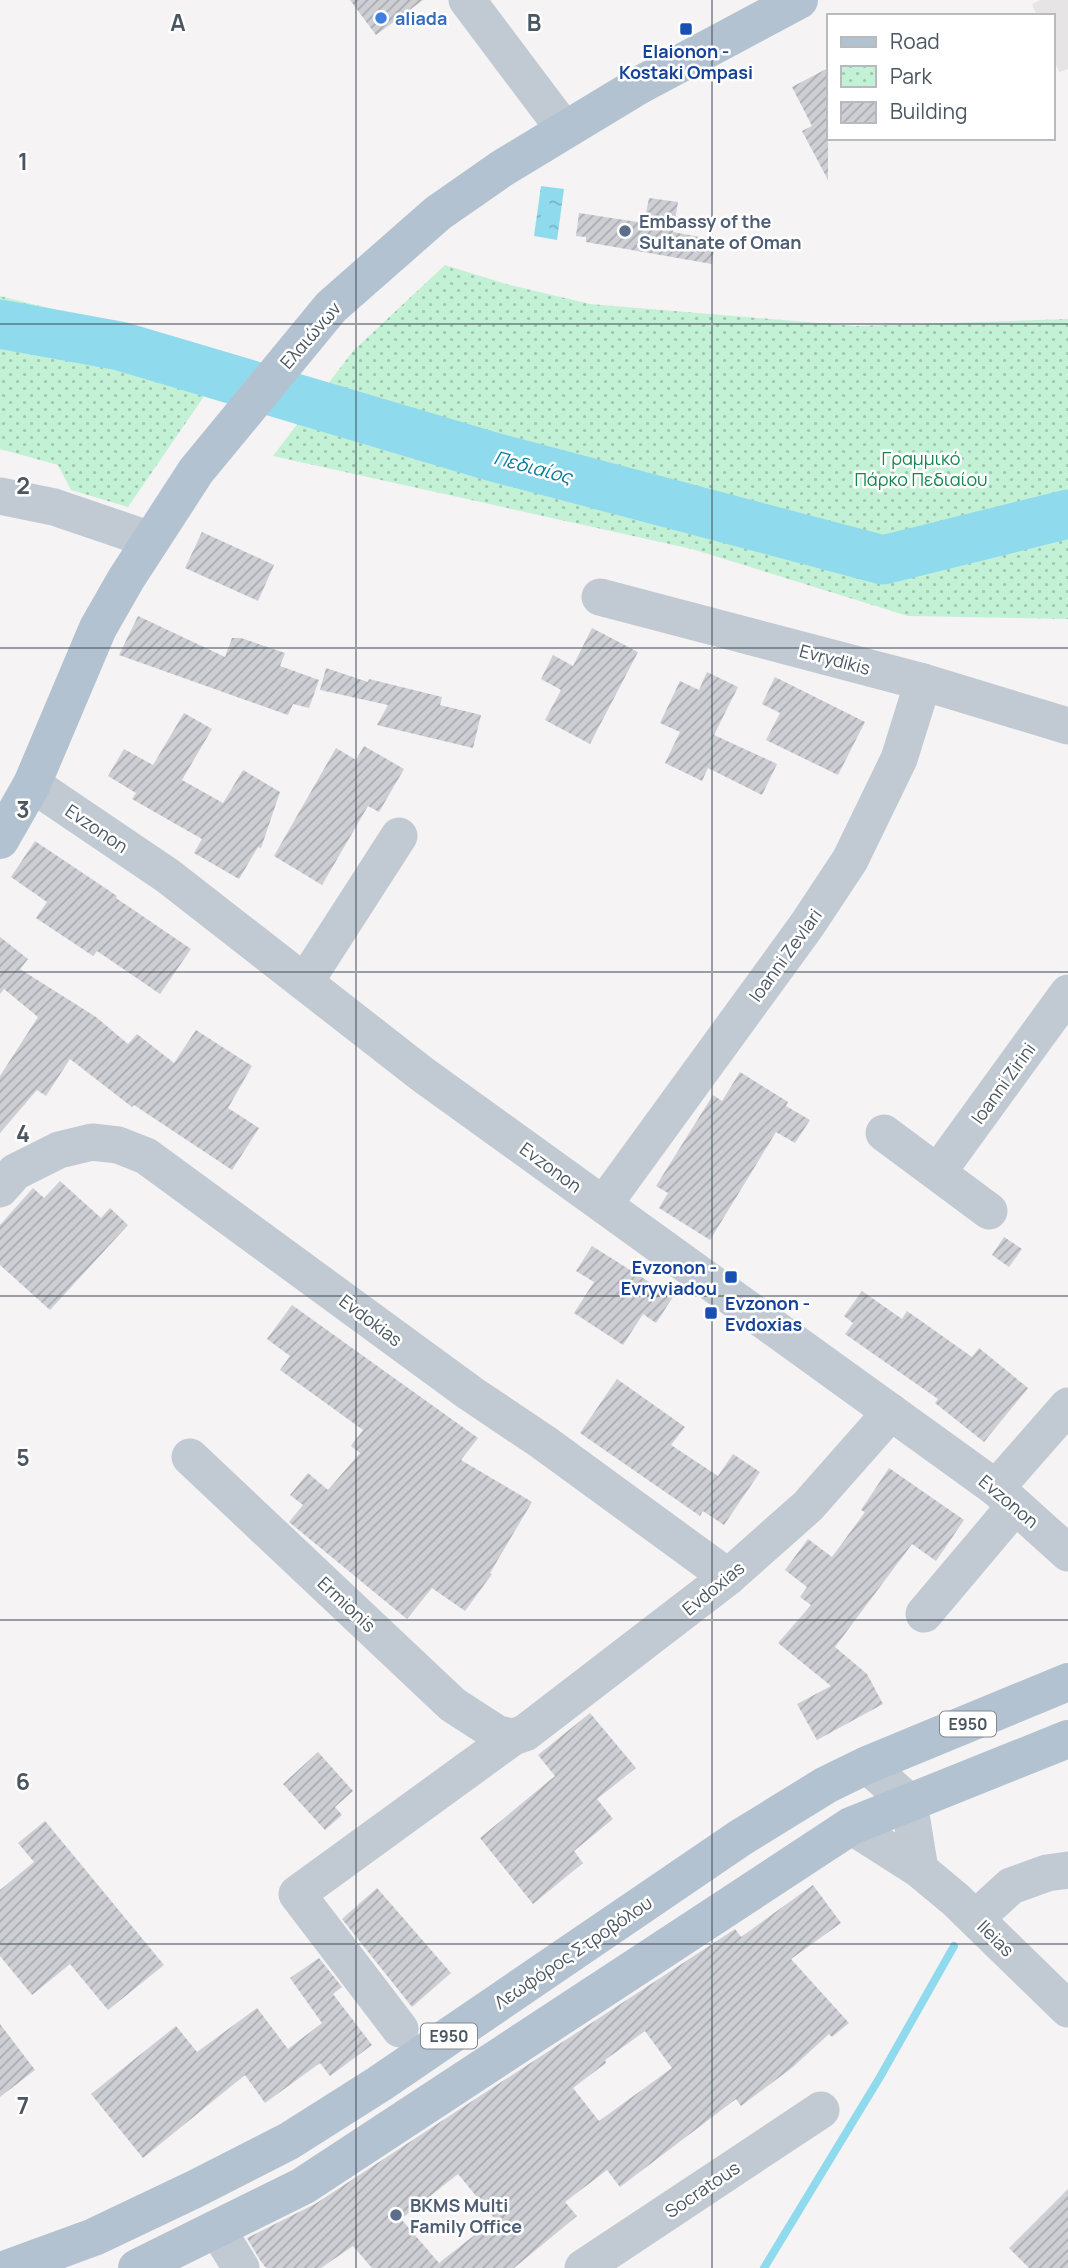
<svg xmlns="http://www.w3.org/2000/svg" width="1068" height="2268" viewBox="0 0 1068 2268" font-family="Manrope,sans-serif">
<style>
.education{fill:#e6e4e5}
.park{fill:url(#park-dots)}
.water{fill:url(#water-ripples)}
.lines{fill:none;stroke-linecap:round;stroke-linejoin:round}
.stream{stroke:#90daee;stroke-width:8}
.river{stroke:#90daee;stroke-width:49}
.building{fill:url(#building-hatch);fill-rule:evenodd}
.minor{stroke:#c1cad2;stroke-width:37}
.major{stroke:#b3c2d1;stroke-width:38}
.grid{fill:none;stroke:#4a5661;stroke-width:2;stroke-opacity:0.55}
.shop-dot{fill:#3f7fe0;stroke:#fff;stroke-width:2.5}
.transit-dot{fill:#1a4fb4;stroke:#fff;stroke-width:2.5}
.service-dot{fill:#5c6f8a;stroke:#fff;stroke-width:2.5}
.labels{text-anchor:middle;dominant-baseline:central;stroke-width:5;stroke-linejoin:round;paint-order:stroke}
.shield{fill:#fff;stroke:#808990;stroke-width:2}
.shield-label{font-size:16px;font-weight:bold;fill:#4a5661}
.shop-label{font-size:18px;font-weight:bold;fill:#366cbe;stroke:#fff;text-anchor:start}
.transit-label{font-size:18px;font-weight:bold;fill:#164399;stroke:#fff}
.service-label{font-size:18px;font-weight:bold;fill:#4e5e75;stroke:#fff;text-anchor:start}
.street-label{font-size:18px;fill:#4a5661;stroke:#fff}
.park-label{font-size:18px;fill:#17864f;stroke:#fff}
.water-label{font-size:19px;font-style:italic;fill:#0c7c9b;stroke:#fff}
.grid-label{font-size:23px;text-anchor:middle;font-weight:bold;fill:#4a5661;stroke:#fff;stroke-width:5;stroke-linejoin:round;paint-order:stroke}
</style>
<defs>
<pattern id="park-dots" width="8" height="8" patternUnits="userSpaceOnUse" patternTransform="scale(1.75)"><rect width="8" height="8" fill="#c3f1d5"/><path d="M2 2h.1M6 6h.1" fill="none" stroke="#a0c6b0" stroke-width="1.8" stroke-linecap="round"/></pattern>
<pattern id="water-ripples" width="26" height="14" patternUnits="userSpaceOnUse" patternTransform="scale(1.75)"><rect width="26" height="14" fill="#90daee"/><path d="M2 4q2-2 4 0t4 0M15 11q2-2 4 0t4 0" fill="none" stroke="#78b4c4"/></pattern>
<pattern id="building-hatch" width="6" height="6" patternUnits="userSpaceOnUse" patternTransform="scale(1.75)"><rect width="6" height="6" fill="#cdcfd5"/><path d="M-1 1l2-2M0 6l6-6M5 7l2-2" fill="none" stroke="#a8abb0"/></pattern>
</defs>
<rect width="100%" height="100%" fill="#f5f3f3"/>
<polygon class="education" points="1041,0 1068,0 1068,69 1059,72 1052,55 1052,16 1037,16 1032,4"/>
<g class="park">
<polygon points="445,265 506,284 590,304 855,326 1068,319 1068,619 908,616 692,549 273,456 353,351"/>
<polygon points="0,296 233,354 128,507 71,490 58,465 0,449"/>
</g>
<polygon class="water" points="541,186 564,189 557,240 534,236"/>
<g class="lines">
<polyline class="stream" points="764,2268 880,2077 954,1946"/>
<polyline class="river" points="0,324 120,346 490,456 883,560 1068,514"/>
</g>
<g class="building">
<polygon points="350,0 423,0 376,35"/>
<polygon points="828,68 828,180 802,131 812,126 792,87"/>
<polygon points="649,198 678,202 673,232 715,240 712,264 586,242 586,237 576,236 579,213 644,223"/>
<polygon points="202,532 274,565 258,601 185,568"/>
<polygon points="138,616 225,657 232,638 241,638 285,653 280,666 319,680 309,708 293,704 288,715 119,655"/>
<polygon points="592,628 638,652 590,744 545,720 561,690 541,679 553,655 573,666"/>
<polygon points="326,668 368,682 369,679 442,697 440,705 481,715 473,748 377,725 388,705 320,690"/>
<polygon points="707,672 738,687 714,735 777,764 762,795 708,768 702,781 665,763 680,732 660,723 680,681 699,690"/>
<polygon points="775,677 865,722 838,775 766,740 780,713 762,704"/>
<polygon points="184,713 212,729 182,780 223,803 243,770 280,792 261,848 258,847 239,879 194,853 202,839 132,799 136,793 108,776 124,749 153,765"/>
<polygon points="364,746 404,769 379,812 368,806 322,885 274,856 336,748 356,760"/>
<polygon points="35,841 117,896 116,898 191,949 160,994 97,951 93,956 36,918 47,902 11,877"/>
<polygon points="0,937 28,959 20,969 96,1017 128,1044 137,1034 174,1063 196,1030 252,1066 228,1108 259,1128 232,1170 134,1105 132,1107 70,1059 46,1096 37,1090 0,1133 0,1076 38,1017 4,989 0,994"/>
<polygon points="740,1072 788,1102 786,1106 810,1120 795,1143 776,1132 710,1240 659,1208 668,1193 656,1186 713,1095 722,1101"/>
<polygon points="60,1181 101,1218 110,1208 128,1225 50,1310 0,1265 0,1225 33,1188 44,1198"/>
<polygon points="1004,1237 1022,1249 1009,1267 992,1255"/>
<polygon points="592,1246 673,1297 656,1323 643,1314 623,1345 574,1313 594,1282 576,1271"/>
<polygon points="862,1291 902,1319 907,1311 972,1357 979,1348 1028,1388 984,1442 935,1403 938,1399 845,1334 853,1323 844,1316"/>
<polygon points="292,1305 478,1438 461,1460 532,1502 490,1573 492,1574 465,1611 432,1588 407,1619 289,1522 303,1505 290,1495 308,1473 328,1490 360,1453 351,1446 363,1430 280,1370 290,1356 267,1339"/>
<polygon points="617,1379 685,1427 671,1445 718,1476 733,1454 760,1472 724,1525 703,1511 700,1516 580,1433"/>
<polygon points="889,1468 964,1520 936,1561 912,1544 835,1647 867,1674 883,1704 817,1740 797,1704 831,1686 778,1643 811,1605 800,1597 807,1587 785,1570 808,1539 832,1557 865,1512 861,1510"/>
<polygon points="590,1713 636,1768 597,1799 613,1819 574,1851 583,1863 533,1904 480,1838 555,1776 538,1755"/>
<polygon points="318,1752 353,1791 335,1807 342,1815 325,1830 283,1784"/>
<polygon points="45,1821 164,1965 108,2010 70,1964 32,1995 0,1956 0,1890 34,1862 18,1843"/>
<path d="M813,1885L841,1923L791,1959L849,2023L832,2037L829,2034L793,2067L741,2106L736,2099L620,2187L607,2170L565,2202L577,2216L514,2268H372L353,2246L321,2268H266L260,2260L247,2238L315,2204L735,1929L741,1937ZM645,2031L672,2068L599,2121L573,2088L606,2063L605,2060ZM458,2174L495,2219L439,2263L401,2219Z"/>
<polygon points="377,1888 451,1973 412,2007 342,1919"/>
<polygon points="319,1958 342,1987 333,1994 372,2045 330,2076 320,2063 265,2103 245,2075 143,2158 91,2094 176,2026 197,2052 257,2008 288,2049 322,2023 290,1978"/>
<polygon points="0,2024 35,2070 0,2097"/>
<polygon points="1068,2189 1068,2268 1029,2268 1009,2248"/>
</g>
<g class="lines">
<g class="minor">
<polyline points="467,0 564,129"/>
<polyline points="0,496 54,507 151,540"/>
<polyline points="600,597 923,682 1068,726"/>
<polyline points="32,784 168,876 422,1074 996,1488 1068,1553"/>
<polyline points="305,982 399,836"/>
<polyline points="884,1133 989,1211"/>
<polyline points="938,1172 1068,993"/>
<polyline points="0,1189 15,1172 59,1150 92,1142 118,1145 146,1156 470,1393 543,1442 728,1577"/>
<polyline points="604,1204 807,925 850,860 899,759 923,682"/>
<polyline points="190,1457 453,1705 498,1734 513,1737"/>
<polyline points="996,1488 1068,1406"/>
<polyline points="924,1614 1015,1506"/>
<polyline points="867,1765 909,1802 920,1870"/>
<polyline points="851,1826 920,1870 956,1900 1068,2009"/>
<polyline points="976,1918 1011,1886 1047,1873 1068,1870"/>
<polyline points="400,2029 297,1894 513,1737 525,1733 728,1577 808,1506 891,1412"/>
<polyline points="217,2229 241,2268"/>
<polyline points="583,2268 821,2110"/>
</g>
<g class="major">
<polyline points="0,840 32,784 98,628 126,579 196,471 331,307 438,213 501,169 638,86 799,0"/>
<polyline points="9,2268 94,2237 195,2189 289,2141 379,2084 740,1838 826,1785 867,1765 1068,1682"/>
<polyline points="137,2268 303,2186 851,1826 1068,1739"/>
</g>
</g>
<path class="grid" d="M356,0V2268M712,0V2268M0,324H1068M0,648H1068M0,972H1068M0,1296H1068M0,1620H1068M0,1944H1068"/>
<circle class="shop-dot" cx="381" cy="18" r="7"/>
<g class="transit-dot">
<rect x="679" y="22" width="14" height="14" rx="3.5"/>
<rect x="724" y="1270" width="14" height="14" rx="3.5"/>
<rect x="704" y="1306" width="14" height="14" rx="3.5"/>
</g>
<g class="service-dot">
<circle cx="625" cy="231" r="7"/>
<circle cx="396" cy="2215" r="7"/>
</g>
<g class="labels">
<g class="shield">
<rect x="940" y="1711.5" width="56" height="25" rx="5"/>
<rect x="421" y="2023.5" width="56" height="25" rx="5"/>
</g>
<g class="shield-label">
<text x="968" y="1724">E950</text>
<text x="449" y="2036">E950</text>
</g>
<g class="shop-label">
<text x="395" y="18">aliada</text>
</g>
<g class="transit-label">
<text x="686" y="51">Elaionon -<tspan x="686" dy="21">Kostaki Ompasi</tspan></text>
<text x="717" y="1267" text-anchor="end">Evzonon -<tspan x="717" dy="21">Evryviadou</tspan></text>
<text x="725" y="1303" text-anchor="start">Evzonon -<tspan x="725" dy="21">Evdoxias</tspan></text>
</g>
<g class="service-label">
<text x="639" y="221">Embassy of the<tspan x="639" dy="21">Sultanate of Oman</tspan></text>
<text x="410" y="2205">BKMS Multi<tspan x="410" dy="21">Family Office</tspan></text>
</g>
<g class="street-label">
<text transform="translate(310 335) rotate(-49)">Ελαιώνων</text>
<text transform="translate(835 659) rotate(15)">Evrydikis</text>
<text transform="translate(97 828) rotate(34)">Evzonon</text>
<text transform="translate(785 955) rotate(-54)">Ioanni Zevlari</text>
<text transform="translate(1003 1083) rotate(-54)">Ioanni Zirini</text>
<text transform="translate(551 1167) rotate(36)">Evzonon</text>
<text transform="translate(371 1320) rotate(37)">Evdokias</text>
<text transform="translate(1009 1501) rotate(40)">Evzonon</text>
<text transform="translate(713 1588) rotate(-39)">Evdoxias</text>
<text transform="translate(347 1604) rotate(43)">Ermionis</text>
<text transform="translate(996 1938) rotate(45)">Ileias</text>
<text transform="translate(573 1952) rotate(-34)">Λεωφόρος Στροβόλου</text>
<text transform="translate(702 2189) rotate(-34)">Socratous</text>
</g>
<g class="park-label">
<text x="921" y="458">Γραμμικό<tspan x="921" dy="21">Πάρκο Πεδιαίου</tspan></text>
</g>
<g class="water-label">
<text transform="translate(533 467) rotate(15)">Πεδιαίος</text>
</g>
</g>
<g class="grid-label">
<text x="178" y="31">A</text>
<text x="534" y="31">B</text>
<text x="23" y="170">1</text>
<text x="23" y="494">2</text>
<text x="23" y="818">3</text>
<text x="23" y="1142">4</text>
<text x="23" y="1466">5</text>
<text x="23" y="1790">6</text>
<text x="23" y="2114">7</text>
</g>
<rect x="827" y="14" width="228" height="126" fill="#ffffff" stroke="#b7bbc0" stroke-width="2"/>
<rect x="841" y="37" width="35" height="10" fill="#b3c2d1" stroke="#b7bbc0" stroke-width="2"/>
<text x="890" y="49" font-size="21" fill="#4a5661">Road</text>
<rect x="841" y="66" width="35" height="21" fill="url(#park-dots)" stroke="#b7bbc0" stroke-width="2"/>
<text x="890" y="84" font-size="21" fill="#4a5661">Park</text>
<rect x="841" y="102" width="35" height="21" fill="url(#building-hatch)" stroke="#b7bbc0" stroke-width="2"/>
<text x="890" y="119" font-size="21" fill="#4a5661">Building</text>
</svg>
